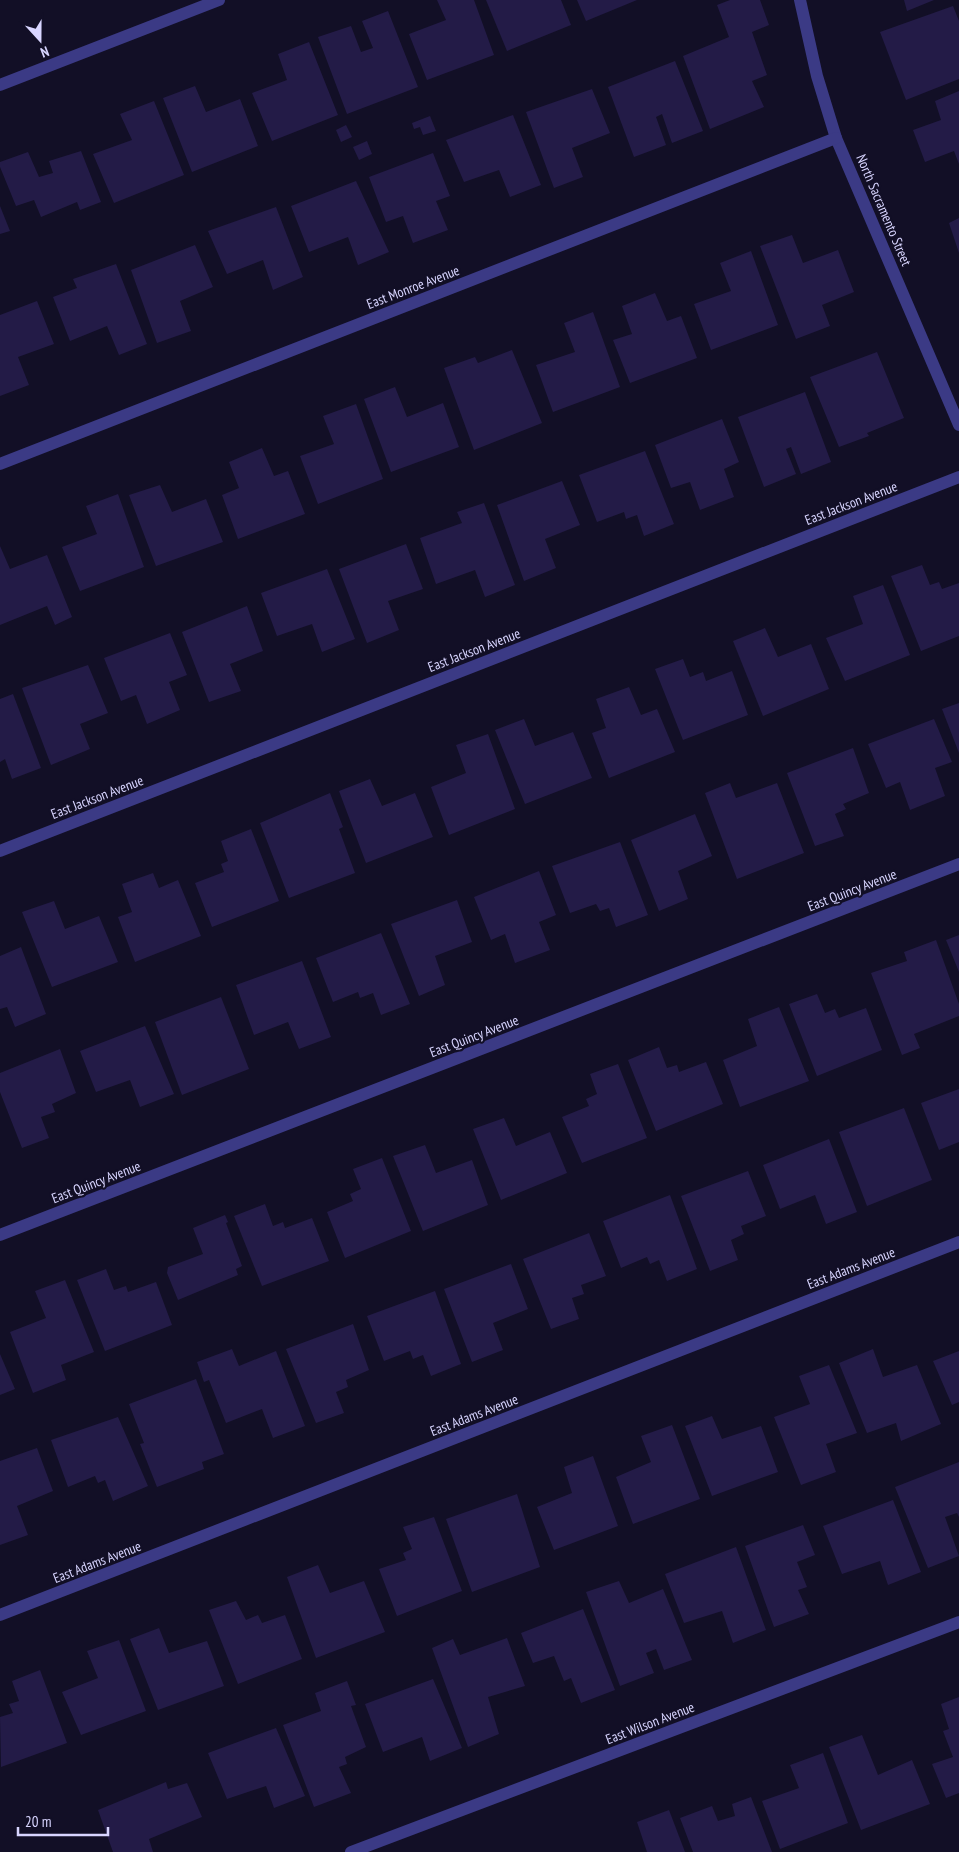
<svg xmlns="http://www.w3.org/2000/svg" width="959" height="1852" viewBox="0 0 959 1852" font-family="'PT Sans Narrow',sans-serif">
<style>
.building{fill:#231b47}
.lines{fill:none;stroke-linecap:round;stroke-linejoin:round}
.minor{stroke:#3b3a85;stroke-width:12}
.labels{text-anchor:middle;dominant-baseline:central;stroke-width:4.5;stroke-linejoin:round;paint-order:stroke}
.street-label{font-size:14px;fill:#d8d5ff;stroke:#120f26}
</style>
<rect width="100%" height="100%" fill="#120f26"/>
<g class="building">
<polygon points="437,0 474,0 494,55 427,80 409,34 446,20"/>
<polygon points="486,0 561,0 571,25 507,51"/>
<polygon points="577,0 637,0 586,21"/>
<polygon points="730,0 760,0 769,25 752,32 767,75 752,81 764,107 710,129 683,56 729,37 717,5"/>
<polygon points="904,0 934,0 907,11"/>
<polygon points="953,6 959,21 959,79 906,100 880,32"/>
<polygon points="388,11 418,87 347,114 318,37 351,26 361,52 373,48 362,21"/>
<polygon points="309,42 338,115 272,141 252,93 287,80 278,54"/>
<polygon points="675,61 703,131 672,143 662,114 656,117 666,145 634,157 608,87"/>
<polygon points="195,86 206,112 240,99 258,146 192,172 163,98"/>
<polygon points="592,89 610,133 572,148 583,177 554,188 526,112"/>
<polygon points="959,91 959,164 954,151 925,162 913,130 941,120 935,101"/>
<polygon points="154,101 184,175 114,203 93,154 132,140 120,114"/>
<polygon points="513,115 541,185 510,197 499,170 464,182 446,140"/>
<polygon points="430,116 436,131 423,135 420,127 414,129 412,123"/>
<polygon points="346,125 352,137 341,142 336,130"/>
<polygon points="367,141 372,154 359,160 353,147"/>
<polygon points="81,151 101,202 80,210 77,202 41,217 34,200 16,206 0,167 0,162 28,152 39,177 53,173 49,161"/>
<polygon points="433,153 450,196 436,201 448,230 413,243 403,216 386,222 369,177"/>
<polygon points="356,181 389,252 358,265 348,237 309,252 291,206"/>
<polygon points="0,206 10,231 0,234"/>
<polygon points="276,207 303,277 273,290 263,260 227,274 208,231"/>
<polygon points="959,218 959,253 949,223"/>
<polygon points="792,235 803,263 838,250 854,292 822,305 830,326 796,339 760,246"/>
<polygon points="195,245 213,287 180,301 191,331 157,343 131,270"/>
<polygon points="751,251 778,325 711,350 694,304 731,291 720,263"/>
<polygon points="116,264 147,344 119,355 107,326 70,341 53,297 77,288 73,279"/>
<polygon points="655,293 667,321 681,316 697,358 630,383 613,340 632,334 622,306"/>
<polygon points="37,301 54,344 18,357 29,385 0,396 0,315"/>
<polygon points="593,312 620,387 553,412 536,365 575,352 564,323"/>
<polygon points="512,350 542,423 474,450 444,368 475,357 478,363"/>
<polygon points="877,352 904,418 867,433 869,436 839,447 810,377"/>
<polygon points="395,387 407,417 443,403 459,447 391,472 364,399"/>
<polygon points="805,392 831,462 801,474 791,447 786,449 796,474 764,487 738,417"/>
<polygon points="356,404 383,479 318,504 300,456 334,444 323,416"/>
<polygon points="722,419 739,462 724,469 734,497 700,510 690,482 671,488 655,445"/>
<polygon points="262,448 274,476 288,471 305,514 238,539 222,495 239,488 229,462"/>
<polygon points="645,451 674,524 644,536 637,515 626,519 624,512 597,522 579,475"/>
<polygon points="562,481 580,525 545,539 556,568 524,581 497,505"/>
<polygon points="160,485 172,512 206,499 223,542 156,566 129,495"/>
<polygon points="118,494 144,567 80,591 62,547 97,534 86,506"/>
<polygon points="484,503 515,585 485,597 475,570 436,584 420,538 462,523 457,512"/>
<polygon points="406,544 423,589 388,601 399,630 367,643 339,569"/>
<polygon points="0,546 10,569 47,555 72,617 55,625 47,606 0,625"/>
<polygon points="922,565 930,585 939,582 942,589 959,583 959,636 921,651 891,576"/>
<polygon points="327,569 355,639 322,652 312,624 277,636 261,593"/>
<polygon points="883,585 910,655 845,681 826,638 863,624 853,596"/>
<polygon points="247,606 263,651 230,664 241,691 209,702 182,632"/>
<polygon points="765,628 778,657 811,644 829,689 763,716 733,641"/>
<polygon points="170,633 187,675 169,682 180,710 147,724 136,695 121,701 104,658"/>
<polygon points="683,659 690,677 703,672 706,681 732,671 748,715 683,740 655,669"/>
<polygon points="88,665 108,713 80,724 90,749 51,765 22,688"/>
<polygon points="629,687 641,715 657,709 675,752 609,778 592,733 606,728 596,699"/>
<polygon points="13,694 41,768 12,779 5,759 0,762 0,699"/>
<polygon points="959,703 959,753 942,709"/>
<polygon points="524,719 535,746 573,732 592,778 525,804 495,730"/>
<polygon points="934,719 952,762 935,768 945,796 910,810 900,782 886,788 868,744"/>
<polygon points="488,734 515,809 449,835 431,787 466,773 456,745"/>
<polygon points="853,748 869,793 843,804 846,809 835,814 844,836 815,846 787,773"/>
<polygon points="370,779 382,806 415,793 433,837 366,863 339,791"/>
<polygon points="730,783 736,798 777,783 804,853 737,879 705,793"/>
<polygon points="330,793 343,827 339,829 355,873 289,898 260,823"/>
<polygon points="695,814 712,856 678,871 688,899 659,911 631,840"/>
<polygon points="251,829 279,901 212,927 195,883 224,872 221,864 228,861 221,841"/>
<polygon points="620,842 648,915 616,927 609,908 600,911 596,904 570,913 552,866"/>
<polygon points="539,871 556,915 539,922 550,950 515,963 505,934 491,940 474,897"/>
<polygon points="153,873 159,888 178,880 201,936 135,962 118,917 132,912 122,884"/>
<polygon points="457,900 472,942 435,956 445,985 419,996 391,924"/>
<polygon points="54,901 65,929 99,916 118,962 52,987 22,912"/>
<polygon points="381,933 410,1004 381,1015 373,993 360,998 358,992 333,1002 316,958"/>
<polygon points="959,935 959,972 946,940"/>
<polygon points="936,940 959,1004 959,1016 914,1034 920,1048 902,1055 871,973 907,961 904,952"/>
<polygon points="21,947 46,1014 15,1027 7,1007 0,1009 0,956"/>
<polygon points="302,961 331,1037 299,1049 288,1022 254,1035 236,985"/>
<polygon points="817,994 825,1013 835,1009 839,1018 866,1008 882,1050 817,1076 789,1004"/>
<polygon points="221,997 249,1069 182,1095 155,1022"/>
<polygon points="779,1007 809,1081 740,1107 723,1060 757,1046 748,1019"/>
<polygon points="145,1026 174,1094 140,1107 130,1080 96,1092 80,1051"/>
<polygon points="659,1047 667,1068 677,1065 679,1072 706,1062 723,1104 656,1131 628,1060"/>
<polygon points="60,1049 76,1093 52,1104 55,1112 41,1117 49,1138 22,1148 0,1092 0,1073"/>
<polygon points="618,1064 647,1138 582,1163 562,1117 589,1106 586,1099 597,1094 590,1074"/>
<polygon points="959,1089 959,1142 939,1150 921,1103"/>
<polygon points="904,1108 932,1180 867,1206 839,1132"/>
<polygon points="504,1118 516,1146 550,1132 567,1173 501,1200 473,1129"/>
<polygon points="829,1139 857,1212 826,1224 815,1195 780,1209 763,1165"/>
<polygon points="425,1145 436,1173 472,1160 488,1205 423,1231 393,1156"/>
<polygon points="382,1158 411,1231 345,1258 327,1212 353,1201 350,1194 361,1189 353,1169"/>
<polygon points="748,1171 766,1216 741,1226 744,1234 731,1240 738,1260 710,1271 681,1196"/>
<polygon points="670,1195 697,1269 667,1281 659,1260 650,1264 647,1257 621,1268 603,1221"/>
<polygon points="265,1204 273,1226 283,1222 285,1228 312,1218 329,1261 262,1286 234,1216"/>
<polygon points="225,1215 228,1222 226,1223 242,1266 236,1269 238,1275 178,1300 167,1273 168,1267 203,1254 193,1228"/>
<polygon points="589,1233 606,1276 581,1285 584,1294 572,1298 579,1319 551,1329 523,1259"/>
<polygon points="511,1264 528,1309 493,1323 503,1350 472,1362 444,1289"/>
<polygon points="106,1269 114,1290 126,1286 128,1292 156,1282 172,1325 105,1351 77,1280"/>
<polygon points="65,1280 94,1352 61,1365 66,1380 33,1393 10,1332 46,1318 35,1291"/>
<polygon points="435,1291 461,1364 431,1376 423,1355 413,1359 410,1351 384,1361 367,1316"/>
<polygon points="353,1324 369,1370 346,1380 348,1387 336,1392 344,1413 316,1423 286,1349"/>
<polygon points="232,1349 239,1366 276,1351 305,1426 273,1438 262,1409 226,1423 209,1380 204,1382 197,1362"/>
<polygon points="873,1349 883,1377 917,1365 941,1424 901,1441 896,1423 867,1433 839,1363"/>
<polygon points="959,1351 959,1402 952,1405 933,1361"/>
<polygon points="0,1354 15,1389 0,1395"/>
<polygon points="829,1365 857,1433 826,1444 836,1472 801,1485 774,1417 810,1404 799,1376"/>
<polygon points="196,1379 224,1454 202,1462 204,1469 157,1487 140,1444 144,1443 129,1404"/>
<polygon points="712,1416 722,1439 761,1426 778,1472 712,1496 685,1426"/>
<polygon points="118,1417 148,1486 113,1501 105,1480 98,1483 95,1476 68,1487 51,1440"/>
<polygon points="672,1425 700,1499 633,1524 616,1477 651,1462 641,1436"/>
<polygon points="37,1448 53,1491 17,1506 28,1535 0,1545 0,1461"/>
<polygon points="593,1456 618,1526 554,1550 537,1507 572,1493 564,1467"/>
<polygon points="959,1462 959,1517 957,1513 945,1517 959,1556 928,1568 895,1487"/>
<polygon points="517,1494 540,1567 472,1592 446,1519"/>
<polygon points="893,1500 921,1572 888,1585 880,1561 842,1574 823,1526"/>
<polygon points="434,1517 462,1591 397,1616 379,1569 406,1560 403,1553 412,1549 403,1527"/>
<polygon points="803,1525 815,1555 797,1562 807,1587 798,1590 809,1614 774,1627 745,1546"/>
<polygon points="736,1547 766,1630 733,1643 722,1611 684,1623 665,1574"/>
<polygon points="318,1565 330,1593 364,1581 385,1632 316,1658 287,1577"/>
<polygon points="619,1581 629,1603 663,1589 692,1660 664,1670 656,1649 646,1653 654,1673 620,1686 586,1592"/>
<polygon points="236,1601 246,1620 258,1615 262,1623 285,1615 302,1659 238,1684 209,1610"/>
<polygon points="583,1609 615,1690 581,1703 571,1678 564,1681 554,1656 533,1663 521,1633"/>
<polygon points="159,1628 169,1653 207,1641 224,1686 158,1710 130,1639"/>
<polygon points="507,1638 525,1686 488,1697 499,1734 468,1747 432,1648 453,1639 460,1655"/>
<polygon points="119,1640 146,1711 81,1735 62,1692 98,1678 87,1651"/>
<polygon points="40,1670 67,1743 1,1767 0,1717 13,1713 9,1704 19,1701 12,1681"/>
<polygon points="433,1679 462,1748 430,1761 422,1737 383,1752 365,1704"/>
<polygon points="347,1681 356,1705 351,1706 366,1747 345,1757 347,1764 339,1767 351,1793 314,1807 283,1725 321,1711 315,1693"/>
<polygon points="959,1697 959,1793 946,1798 932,1764 953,1757 943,1731 949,1729 941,1704"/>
<polygon points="276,1728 305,1796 274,1808 266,1786 227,1799 208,1753"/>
<polygon points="862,1735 878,1775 912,1760 930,1804 861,1830 829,1747"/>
<polygon points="823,1753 848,1823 780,1849 762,1801 799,1788 790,1765"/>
<polygon points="166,1782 168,1789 187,1783 202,1817 149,1839 153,1852 113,1852 98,1810"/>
<polygon points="751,1797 772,1852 693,1852 680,1818 712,1806 718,1821 735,1816 732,1804"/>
<polygon points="669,1810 685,1852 647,1852 637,1822"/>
</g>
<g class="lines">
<g class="minor">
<polyline points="800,0 817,76 836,138 959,425"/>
<polyline points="0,85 219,0"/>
<polyline points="0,464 836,138"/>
<polyline points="0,851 959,477"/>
<polyline points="0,1235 959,864"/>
<polyline points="0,1615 959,1242"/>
<polyline points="351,1852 959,1622"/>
</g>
</g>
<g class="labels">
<g class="street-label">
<text transform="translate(884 210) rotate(67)">North Sacramento Street</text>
<text transform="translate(413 287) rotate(-21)">East Monroe Avenue</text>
<text transform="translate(851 503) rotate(-21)">East Jackson Avenue</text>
<text transform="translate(474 650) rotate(-21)">East Jackson Avenue</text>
<text transform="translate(97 797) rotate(-21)">East Jackson Avenue</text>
<text transform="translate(852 890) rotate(-21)">East Quincy Avenue</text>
<text transform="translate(474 1036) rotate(-21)">East Quincy Avenue</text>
<text transform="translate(96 1182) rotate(-21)">East Quincy Avenue</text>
<text transform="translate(851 1268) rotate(-21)">East Adams Avenue</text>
<text transform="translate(474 1415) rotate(-21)">East Adams Avenue</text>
<text transform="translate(97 1562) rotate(-21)">East Adams Avenue</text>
<text transform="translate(650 1723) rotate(-21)">East Wilson Avenue</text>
</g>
</g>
<g transform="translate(40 40) rotate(159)" stroke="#120f26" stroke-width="4" paint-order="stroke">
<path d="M0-4L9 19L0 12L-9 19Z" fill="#d8d5ff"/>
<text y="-8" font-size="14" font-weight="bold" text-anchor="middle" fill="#d8d5ff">N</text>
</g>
<path d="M18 1827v8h90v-8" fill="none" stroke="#d8d5ff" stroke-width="2.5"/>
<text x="25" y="1827" font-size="15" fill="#d8d5ff" stroke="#120f26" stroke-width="4" paint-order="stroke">20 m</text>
</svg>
